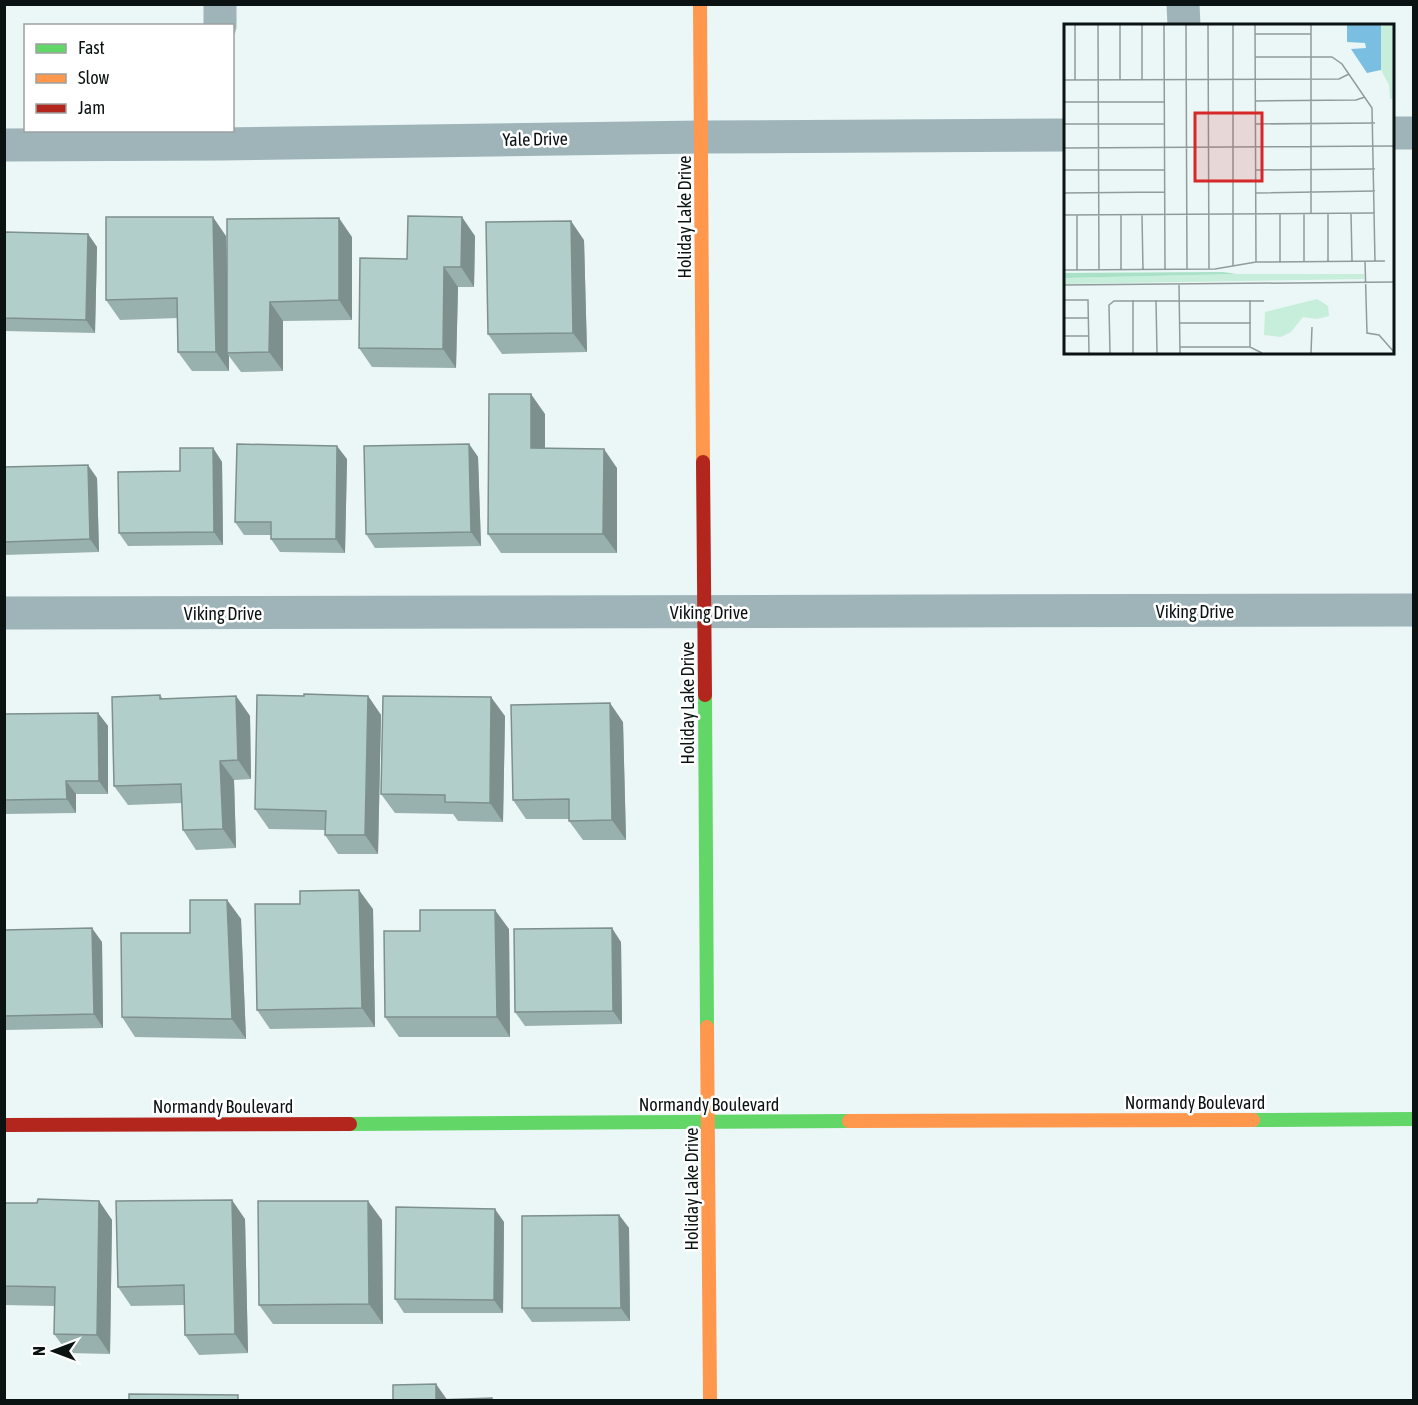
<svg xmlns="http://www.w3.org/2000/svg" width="1418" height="1405" viewBox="0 0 1418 1405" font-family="'Asap Condensed',sans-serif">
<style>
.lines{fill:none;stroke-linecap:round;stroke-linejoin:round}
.street{stroke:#9eb4b9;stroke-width:33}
.fast{stroke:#63d668;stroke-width:14}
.slow{stroke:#ff974d;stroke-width:14}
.jam{stroke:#b3261e;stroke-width:14}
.wall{fill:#99b1ae}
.shaded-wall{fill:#7d908d}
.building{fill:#b2ceca;stroke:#7d908d;stroke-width:1.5}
.labels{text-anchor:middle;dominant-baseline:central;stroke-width:5;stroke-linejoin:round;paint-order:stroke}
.street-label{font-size:18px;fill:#0a1212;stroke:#fff}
.inset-road{fill:none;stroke:#919b9b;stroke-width:1.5}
.view{fill:#d62828;fill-opacity:0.15;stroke:#d62828;stroke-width:3}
.inset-edge{fill:none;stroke:#0a1212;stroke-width:3}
</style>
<rect width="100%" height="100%" fill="#ebf6f6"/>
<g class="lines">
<g class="street">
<polyline points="220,4 220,26"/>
<polyline points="1183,4 1184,26"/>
<polyline points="1392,133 1414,133"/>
<polyline points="4,145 221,144 701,137 1066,135"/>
<polyline points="4,613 1414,610"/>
</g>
<g class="fast">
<polyline points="705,695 707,1027"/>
<polyline points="1253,1120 1414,1119"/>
<polyline points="350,1124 849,1121"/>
</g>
<g class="slow">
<polyline points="700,4 703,462"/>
<polyline points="707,1027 710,1400"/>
<polyline points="849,1121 1253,1120"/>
</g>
<g class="jam">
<polyline points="703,462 705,695"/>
<polyline points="4,1125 350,1124"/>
</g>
</g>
<g class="wall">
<polygon points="4,232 88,234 97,247 95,333 4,331"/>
<polygon points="226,236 227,281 352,237 352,320 283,321 283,371 241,372 229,356 229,371 192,371 178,352 178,318 120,320 106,300"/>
<polygon points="475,236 474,287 458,287 456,368 372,367 359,348 407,259"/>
<polygon points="584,240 587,352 502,354 488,334"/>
<polygon points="545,414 545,448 617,468 617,553 501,553 488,534"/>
<polygon points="469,444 478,457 481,546 375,548 366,534"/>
<polygon points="213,448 222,462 223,545 128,546 119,533 180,471"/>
<polygon points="347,459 345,553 280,552 271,539 271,535 244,535 235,522"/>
<polygon points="4,467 97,478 99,552 4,555"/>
<polygon points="160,695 163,699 236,696 250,716 251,779 234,780 236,848 196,850 183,830 182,803 128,805 114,786"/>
<polygon points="304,696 368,696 381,715 378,854 338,854 325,835 325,830 269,829 255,809"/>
<polygon points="98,713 108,726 108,794 76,794 76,813 4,814 4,714"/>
<polygon points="505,716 503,822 458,821 453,814 395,813 381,794"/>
<polygon points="623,722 626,840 583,840 569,821 569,819 526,819 513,800"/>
<polygon points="227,900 241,919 246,1039 135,1037 122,1017 190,933"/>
<polygon points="373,909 375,1027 270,1029 257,1010"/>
<polygon points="509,929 510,1037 399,1037 385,1017 420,931"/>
<polygon points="4,930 102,942 103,1028 5,1030"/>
<polygon points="621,942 622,1024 525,1026 515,1012"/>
<polygon points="99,1201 112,1220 110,1354 68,1353 54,1334 55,1306 4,1305 4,1203 37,1203"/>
<polygon points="619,1215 629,1228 630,1321 532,1322 522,1308"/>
<polygon points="245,1219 248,1353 199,1355 185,1335 185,1305 131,1306 118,1287"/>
<polygon points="382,1220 383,1324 273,1324 259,1305"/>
<polygon points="504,1222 503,1313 404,1313 395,1299"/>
</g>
<g class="shaded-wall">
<polygon points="213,217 226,236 229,353 227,353 229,356 229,371 216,352"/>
<polygon points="462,217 475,236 474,287 461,267"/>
<polygon points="339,218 352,237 352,320 339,300"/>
<polygon points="571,221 584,240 587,352 573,333"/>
<polygon points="88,234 97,247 95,333 86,320"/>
<polygon points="444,267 458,287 456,368 443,349"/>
<polygon points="270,302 283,321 283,371 269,352"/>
<polygon points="531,394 545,414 545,467 531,448"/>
<polygon points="469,444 478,457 481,546 471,532"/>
<polygon points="337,446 347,459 345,553 336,539"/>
<polygon points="213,448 222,462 223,545 214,532"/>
<polygon points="604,449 617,468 617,553 603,534"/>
<polygon points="88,465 97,478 99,552 90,539"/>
<polygon points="236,696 250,716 251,779 238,760"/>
<polygon points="368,696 381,715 378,854 365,835"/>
<polygon points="491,697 505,716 503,822 490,803"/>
<polygon points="610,703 623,722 626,840 612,820"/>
<polygon points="98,713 108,726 108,794 99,781"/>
<polygon points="220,761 234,780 236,848 223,829"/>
<polygon points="66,781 76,794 76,813 67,799"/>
<polygon points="359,890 373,909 375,1027 362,1008"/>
<polygon points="227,900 241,919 246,1039 232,1019"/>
<polygon points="495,910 509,929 510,1037 497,1017"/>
<polygon points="92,928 102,942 103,1028 94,1014"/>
<polygon points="612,928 621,942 622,1024 613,1011"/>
<polygon points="232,1200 245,1219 248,1353 235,1334"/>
<polygon points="99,1201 112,1220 110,1354 97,1335"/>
<polygon points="368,1201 382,1220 383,1324 369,1304"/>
<polygon points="495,1209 504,1222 503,1313 494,1300"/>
<polygon points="619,1215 629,1228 630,1321 621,1308"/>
<polygon points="436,1384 448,1401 436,1400"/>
</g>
<g class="building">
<polygon points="408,216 462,217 461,267 444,267 443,349 359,348 360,258 407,259"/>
<polygon points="106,217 213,217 216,352 178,352 177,298 106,300"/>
<polygon points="339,218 339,300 270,302 269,352 227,353 227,219"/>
<polygon points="571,221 573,333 488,334 486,222"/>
<polygon points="4,232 88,234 86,320 4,318"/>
<polygon points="489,394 531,394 531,448 604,449 603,534 488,534"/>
<polygon points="237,444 337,446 336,539 271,539 271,522 235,522"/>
<polygon points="469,444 471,532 366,534 364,446"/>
<polygon points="180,448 213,448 214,532 119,533 118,472 180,471"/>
<polygon points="88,465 90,539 4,542 4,467"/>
<polygon points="304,694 368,696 365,835 325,835 326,811 255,809 257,695 304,696"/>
<polygon points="160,695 160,699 236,696 238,760 220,761 223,829 183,830 181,784 114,786 112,697"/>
<polygon points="383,696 491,697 490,803 445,802 445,795 381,794"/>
<polygon points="610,703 612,820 569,821 569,799 513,800 511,705"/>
<polygon points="98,713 99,781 66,781 67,799 4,800 4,714"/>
<polygon points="359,890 362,1008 257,1010 255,904 300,904 300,891"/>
<polygon points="190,900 227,900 232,1019 122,1017 121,933 190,933"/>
<polygon points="420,910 495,910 497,1017 385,1017 384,931 420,931"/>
<polygon points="92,928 94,1014 4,1016 4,930"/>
<polygon points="612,928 613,1011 515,1012 514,929"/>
<polygon points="38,1199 99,1201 97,1335 54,1334 55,1287 4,1286 4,1203 37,1203"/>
<polygon points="232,1200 235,1334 185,1335 184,1285 118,1287 116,1201"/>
<polygon points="258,1201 368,1201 369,1304 259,1305"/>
<polygon points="396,1207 495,1209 494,1300 395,1299"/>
<polygon points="619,1215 621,1308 522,1308 522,1216"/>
<polygon points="436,1384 436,1400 492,1398 492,1401 393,1401 393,1385"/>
<polygon points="129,1394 238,1395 238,1401 129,1401"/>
</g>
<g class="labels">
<g class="street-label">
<text transform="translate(535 139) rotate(-1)">Yale Drive</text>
<text transform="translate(684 217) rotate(-90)">Holiday Lake Drive</text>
<text x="1195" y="611">Viking Drive</text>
<text x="709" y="612">Viking Drive</text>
<text x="223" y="613">Viking Drive</text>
<text transform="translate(687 703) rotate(-90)">Holiday Lake Drive</text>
<text x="1195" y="1102">Normandy Boulevard</text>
<text x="709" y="1104">Normandy Boulevard</text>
<text x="223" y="1106">Normandy Boulevard</text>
<text transform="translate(691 1189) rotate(-90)">Holiday Lake Drive</text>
</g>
</g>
<g transform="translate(1064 24)">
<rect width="330" height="330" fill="#ebf6f6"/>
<path d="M317,1H330V75H326L325,61L317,46ZM172,250H300V255L0,260V254ZM253,275L264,282L265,292L253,295L239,293L227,308L217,313L200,311L201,288Z" fill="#c6eeda"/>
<path d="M159,248L172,250L0,254V249Z" fill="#a8e1c6"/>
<path d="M283,1H317V46L303,49L287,25L302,24L301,19L283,18Z" fill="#7abfe2"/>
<path class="inset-road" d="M11,1V56M34,1L35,246M78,1V56M100,1L101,245M122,1L123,245M144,1L145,245M169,1V242M191,1L192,238M247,1V190M191,10H247M191,33H268L278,40L308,84L311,238M0,56L275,55L285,50M56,56V1M191,77L292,76L301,73M0,78H100M0,100H100M191,100L311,99M0,124L330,122M0,146H100M192,146L311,145M0,169L100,168M192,169L311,167M264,189V238M287,189L288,237M216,190V238M240,190V238M0,191L311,189M13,191V246M78,191L79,246M301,237L303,309L315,311L330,328M0,246L151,245L192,238L321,237M57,246V191M115,260L116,329M0,261L330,258M0,276H24L25,329M69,276V329M92,276L93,329M0,294H25M116,299H187M0,312H25M116,323H186L198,329M186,323V276M46,329L45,281L50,277H200M247,329L248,303"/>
<path class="view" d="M131,89H198V157H131Z"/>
<rect width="330" height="330" class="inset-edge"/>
</g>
<rect width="1418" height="1405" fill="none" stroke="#0a1212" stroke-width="12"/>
<rect x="24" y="24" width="210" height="108" fill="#ffffff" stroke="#9da0a0" stroke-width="1.5"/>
<rect x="36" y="44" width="30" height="9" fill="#63d668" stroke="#9da0a0" stroke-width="1.5"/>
<text x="78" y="54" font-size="18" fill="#0a1212">Fast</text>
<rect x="36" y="74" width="30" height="9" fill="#ff974d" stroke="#9da0a0" stroke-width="1.5"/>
<text x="78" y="84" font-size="18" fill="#0a1212">Slow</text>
<rect x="36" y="104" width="30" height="9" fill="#b3261e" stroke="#9da0a0" stroke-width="1.5"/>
<text x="78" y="114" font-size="18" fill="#0a1212">Jam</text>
<g transform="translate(54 1351) rotate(270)" stroke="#ffffff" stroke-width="4.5" paint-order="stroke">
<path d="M0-4.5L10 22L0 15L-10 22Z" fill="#0a1212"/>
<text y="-9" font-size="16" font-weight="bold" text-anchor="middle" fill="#0a1212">N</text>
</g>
</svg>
